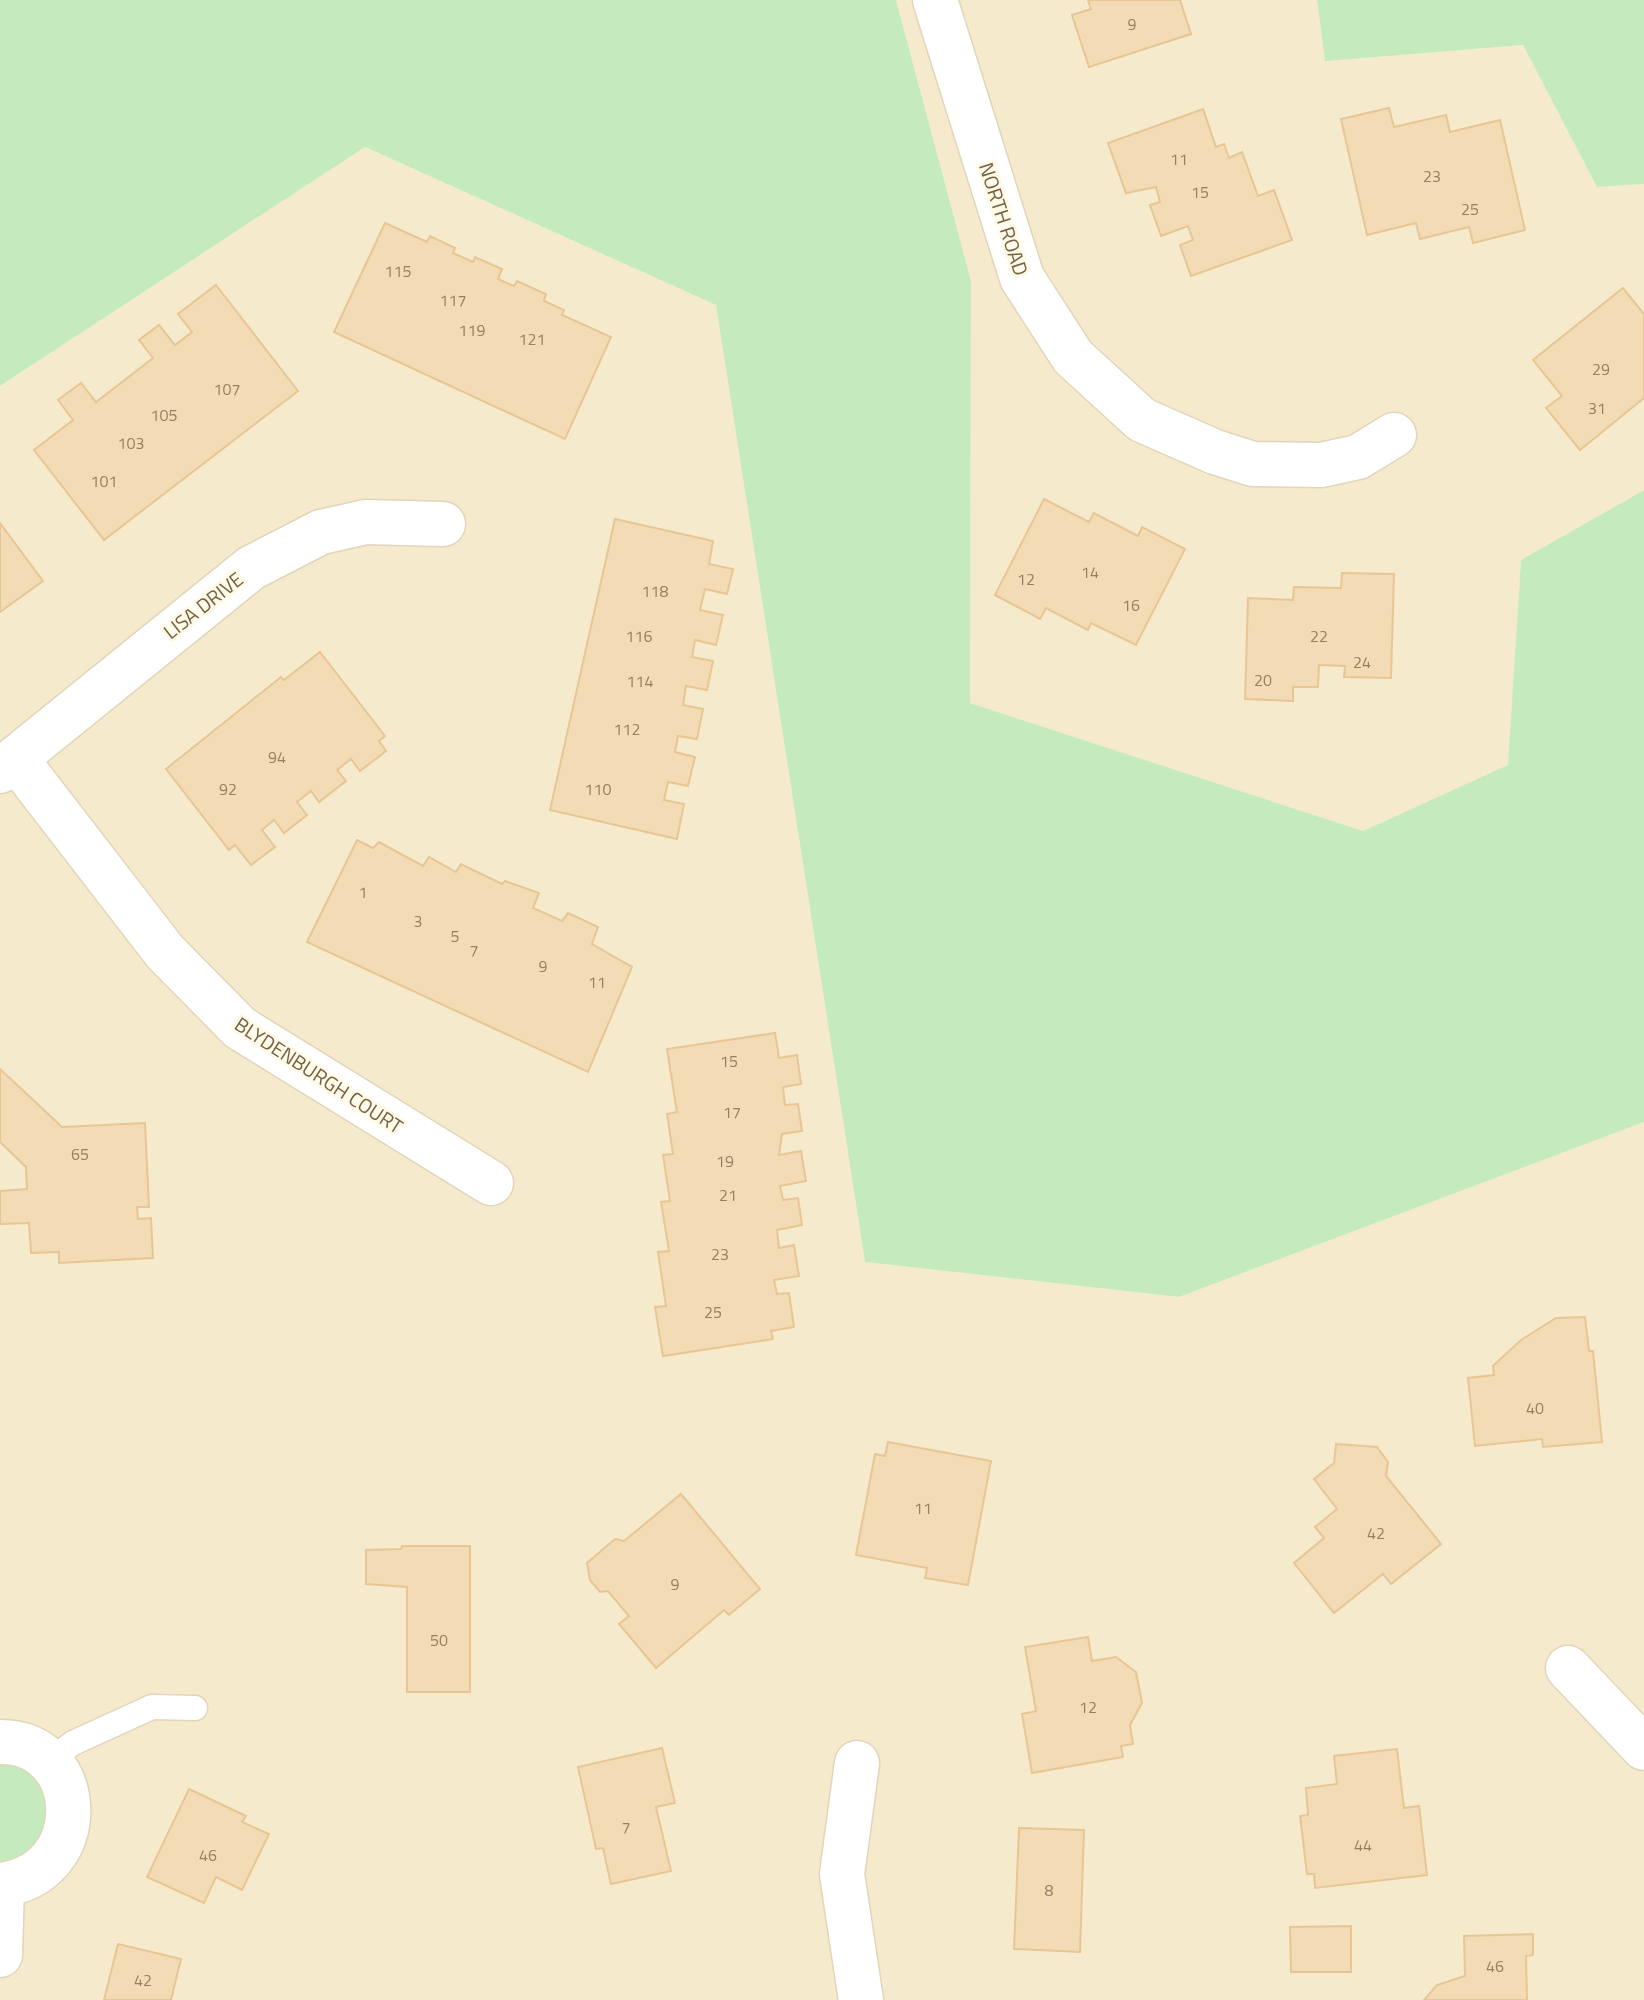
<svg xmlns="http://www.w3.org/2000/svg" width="1644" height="2000" viewBox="0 0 1644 2000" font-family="'Titillium Web',sans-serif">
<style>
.residential{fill:#f5ebcc}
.green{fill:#c5eabd}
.building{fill:#f3dbb5;stroke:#e7c694;stroke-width:2}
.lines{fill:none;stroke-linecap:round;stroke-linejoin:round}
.lane-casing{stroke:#e1d5ba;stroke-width:27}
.street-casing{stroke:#e1d5ba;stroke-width:47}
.lane{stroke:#fff;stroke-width:24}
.street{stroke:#fff;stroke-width:44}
.labels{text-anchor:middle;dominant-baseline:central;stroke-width:6;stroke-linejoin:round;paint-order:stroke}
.number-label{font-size:16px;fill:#947f62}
.street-label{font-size:20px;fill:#746046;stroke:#fffae5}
</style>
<rect width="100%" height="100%" fill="#fdf8de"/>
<g class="residential">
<polygon points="896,0 1317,0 1325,60 1523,45 1597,187 1644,184 1644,490 1521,560 1509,765 1363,831 970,703 971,281"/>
<polygon points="365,147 716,305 865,1262 1179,1297 1644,1122 1644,2000 0,2000 0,386"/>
</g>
<g class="green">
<polygon points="0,0 896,0 971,281 970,703 1363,831 1508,765 1521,560 1644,490 1644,1122 1179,1297 865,1262 716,305 365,147 0,386"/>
<polygon points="1317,0 1644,0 1644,184 1597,187 1523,45 1325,61"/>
<path d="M0,1761C31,1768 38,1780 51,1807L35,1853L0,1867Z"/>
</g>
<g class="building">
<polygon points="1088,0 1180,0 1191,34 1089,67 1072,15 1091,9"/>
<polygon points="1389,108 1394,127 1446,115 1450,132 1500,120 1525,230 1473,243 1469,227 1420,239 1416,223 1367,235 1341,119"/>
<polygon points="1203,109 1216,147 1224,144 1229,158 1242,152 1258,196 1274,190 1292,240 1191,276 1180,245 1193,240 1188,226 1161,236 1150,205 1160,202 1156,187 1126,193 1108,143"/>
<polygon points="385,223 427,242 430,236 455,248 453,253 473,262 475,257 502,269 498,279 514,286 517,281 546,294 544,301 564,310 562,315 611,337 565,439 334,332"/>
<polygon points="216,285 298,391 104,540 34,450 73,420 58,400 81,383 96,402 153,358 139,340 159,325 175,345 192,332 178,314"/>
<polygon points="1623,288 1644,314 1644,398 1580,450 1546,408 1562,396 1533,360"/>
<polygon points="1044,499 1089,522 1094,513 1138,536 1142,527 1185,549 1136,645 1091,623 1088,630 1046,608 1040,619 995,595"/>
<polygon points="615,519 713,541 709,564 733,569 727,594 705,589 700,610 723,615 716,645 695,640 692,657 713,661 707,690 686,686 683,705 703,709 697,739 678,736 675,752 695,757 688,786 668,782 664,800 684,804 677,839 550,810"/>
<polygon points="0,523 43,581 0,612"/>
<polygon points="1342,573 1394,574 1391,678 1344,677 1345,666 1319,665 1318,687 1293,687 1293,701 1245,699 1248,598 1293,600 1294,587 1341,588"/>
<polygon points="320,652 385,736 379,741 386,751 360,771 351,759 337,770 346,781 319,802 311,791 297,802 307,815 284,833 274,820 262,830 275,847 251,865 235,845 229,850 166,769 281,677 284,680"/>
<polygon points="357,840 373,848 379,842 423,866 429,857 456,872 461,864 502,884 505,881 539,893 533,908 562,921 568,913 598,927 592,944 632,967 588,1072 307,942"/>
<polygon points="775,1033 779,1058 797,1055 801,1084 783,1087 785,1105 798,1104 802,1131 782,1134 779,1155 801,1151 806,1181 780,1186 783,1200 798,1198 802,1225 777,1230 779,1248 794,1245 799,1276 774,1280 777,1294 789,1293 794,1327 771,1331 773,1339 663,1356 655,1307 666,1306 658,1252 669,1251 661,1202 670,1201 663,1155 673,1154 667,1114 677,1112 667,1049"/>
<polygon points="0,1069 62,1127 145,1123 149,1207 137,1207 138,1219 151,1218 153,1258 59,1263 59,1252 31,1253 29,1223 0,1224 0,1191 27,1189 26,1167 0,1142"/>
<polygon points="1585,1317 1589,1351 1593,1351 1602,1442 1543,1447 1542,1439 1475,1446 1468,1378 1494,1375 1493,1366 1521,1340 1556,1318"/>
<polygon points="888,1442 991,1461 968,1585 925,1578 927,1568 856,1555 875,1454 885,1456"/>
<polygon points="1336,1444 1377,1447 1388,1462 1386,1476 1441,1544 1391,1584 1383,1574 1334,1613 1294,1563 1324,1538 1315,1527 1337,1509 1314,1479 1334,1463"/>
<polygon points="681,1494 760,1589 729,1615 724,1610 656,1668 619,1624 629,1616 608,1591 600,1592 590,1580 587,1563 615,1539 624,1541"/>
<polygon points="402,1546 470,1546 470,1692 407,1692 407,1587 366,1584 366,1550 401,1549"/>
<polygon points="1088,1637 1092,1661 1116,1657 1136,1672 1142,1703 1130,1725 1133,1744 1121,1746 1123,1757 1032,1773 1022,1714 1036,1711 1025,1647"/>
<polygon points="662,1748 675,1803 656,1807 671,1871 611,1884 603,1848 596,1849 578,1767"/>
<polygon points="1397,1749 1404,1808 1419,1806 1427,1875 1315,1888 1314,1874 1307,1874 1300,1816 1308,1815 1306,1788 1337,1784 1334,1756"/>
<polygon points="189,1789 246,1816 242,1822 269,1834 242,1890 216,1877 204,1903 147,1877"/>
<polygon points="1019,1828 1084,1830 1080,1952 1014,1949"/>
<polygon points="1351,1926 1351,1972 1291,1972 1290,1927"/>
<polygon points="1533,1934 1533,1955 1526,1956 1527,2000 1424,2000 1437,1985 1465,1976 1464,1936"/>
<polygon points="118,1944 181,1959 171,2000 104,2000"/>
</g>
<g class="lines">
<defs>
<polyline id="lane" points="48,1762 73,1743 152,1707 195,1708"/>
<g id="street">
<polyline points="935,0 1022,278 1073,357 1142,420 1215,452 1253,464 1321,465 1358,457 1394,435"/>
<polyline points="16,759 165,952 240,1028 491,1183"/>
<polyline points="0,771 251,568 321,532 366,522 443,524"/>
<polyline points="1568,1668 1644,1748"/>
<path d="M0,1742C88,1741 94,1874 0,1885"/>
<polyline points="857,1763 842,1874 861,2000"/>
<polyline points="0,1955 2,1885"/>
</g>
</defs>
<use href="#lane" class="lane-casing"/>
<use href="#street" class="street-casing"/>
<use href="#lane" class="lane"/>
<use href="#street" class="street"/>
</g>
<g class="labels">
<g class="number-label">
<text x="1132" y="24">9</text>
<text x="1179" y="159">11</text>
<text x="1432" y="176">23</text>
<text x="1200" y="192">15</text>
<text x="1470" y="209">25</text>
<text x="398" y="271">115</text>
<text x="453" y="300">117</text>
<text x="472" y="330">119</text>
<text x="532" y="339">121</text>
<text x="1601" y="369">29</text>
<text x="227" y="389">107</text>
<text x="1597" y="408">31</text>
<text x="164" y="415">105</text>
<text x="131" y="443">103</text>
<text x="104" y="481">101</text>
<text x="1090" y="572">14</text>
<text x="1026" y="579">12</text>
<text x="655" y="591">118</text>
<text x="1131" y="605">16</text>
<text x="639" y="636">116</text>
<text x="1319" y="636">22</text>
<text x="1362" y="662">24</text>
<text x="1263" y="680">20</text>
<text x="640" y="681">114</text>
<text x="627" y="729">112</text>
<text x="277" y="757">94</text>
<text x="228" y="789">92</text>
<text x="598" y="789">110</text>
<text x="363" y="892">1</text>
<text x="418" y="921">3</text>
<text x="455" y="936">5</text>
<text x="474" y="950">7</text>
<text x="543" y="966">9</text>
<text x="597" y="982">11</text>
<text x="729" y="1061">15</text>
<text x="732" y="1112">17</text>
<text x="80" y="1154">65</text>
<text x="725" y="1161">19</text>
<text x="728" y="1195">21</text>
<text x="720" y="1254">23</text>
<text x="713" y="1312">25</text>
<text x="1535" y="1408">40</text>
<text x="923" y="1508">11</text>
<text x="1376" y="1533">42</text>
<text x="675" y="1584">9</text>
<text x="439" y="1640">50</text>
<text x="1088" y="1707">12</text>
<text x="626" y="1827">7</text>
<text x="1363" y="1845">44</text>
<text x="208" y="1855">46</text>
<text x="1049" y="1890">8</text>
<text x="1495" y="1966">46</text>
<text x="143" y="1980">42</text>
</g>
<g class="street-label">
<text transform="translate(1004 219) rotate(72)">NORTH ROAD</text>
<text transform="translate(203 605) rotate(-38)">LISA DRIVE</text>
<text transform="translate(319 1075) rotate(33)">BLYDENBURGH COURT</text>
</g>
</g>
</svg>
